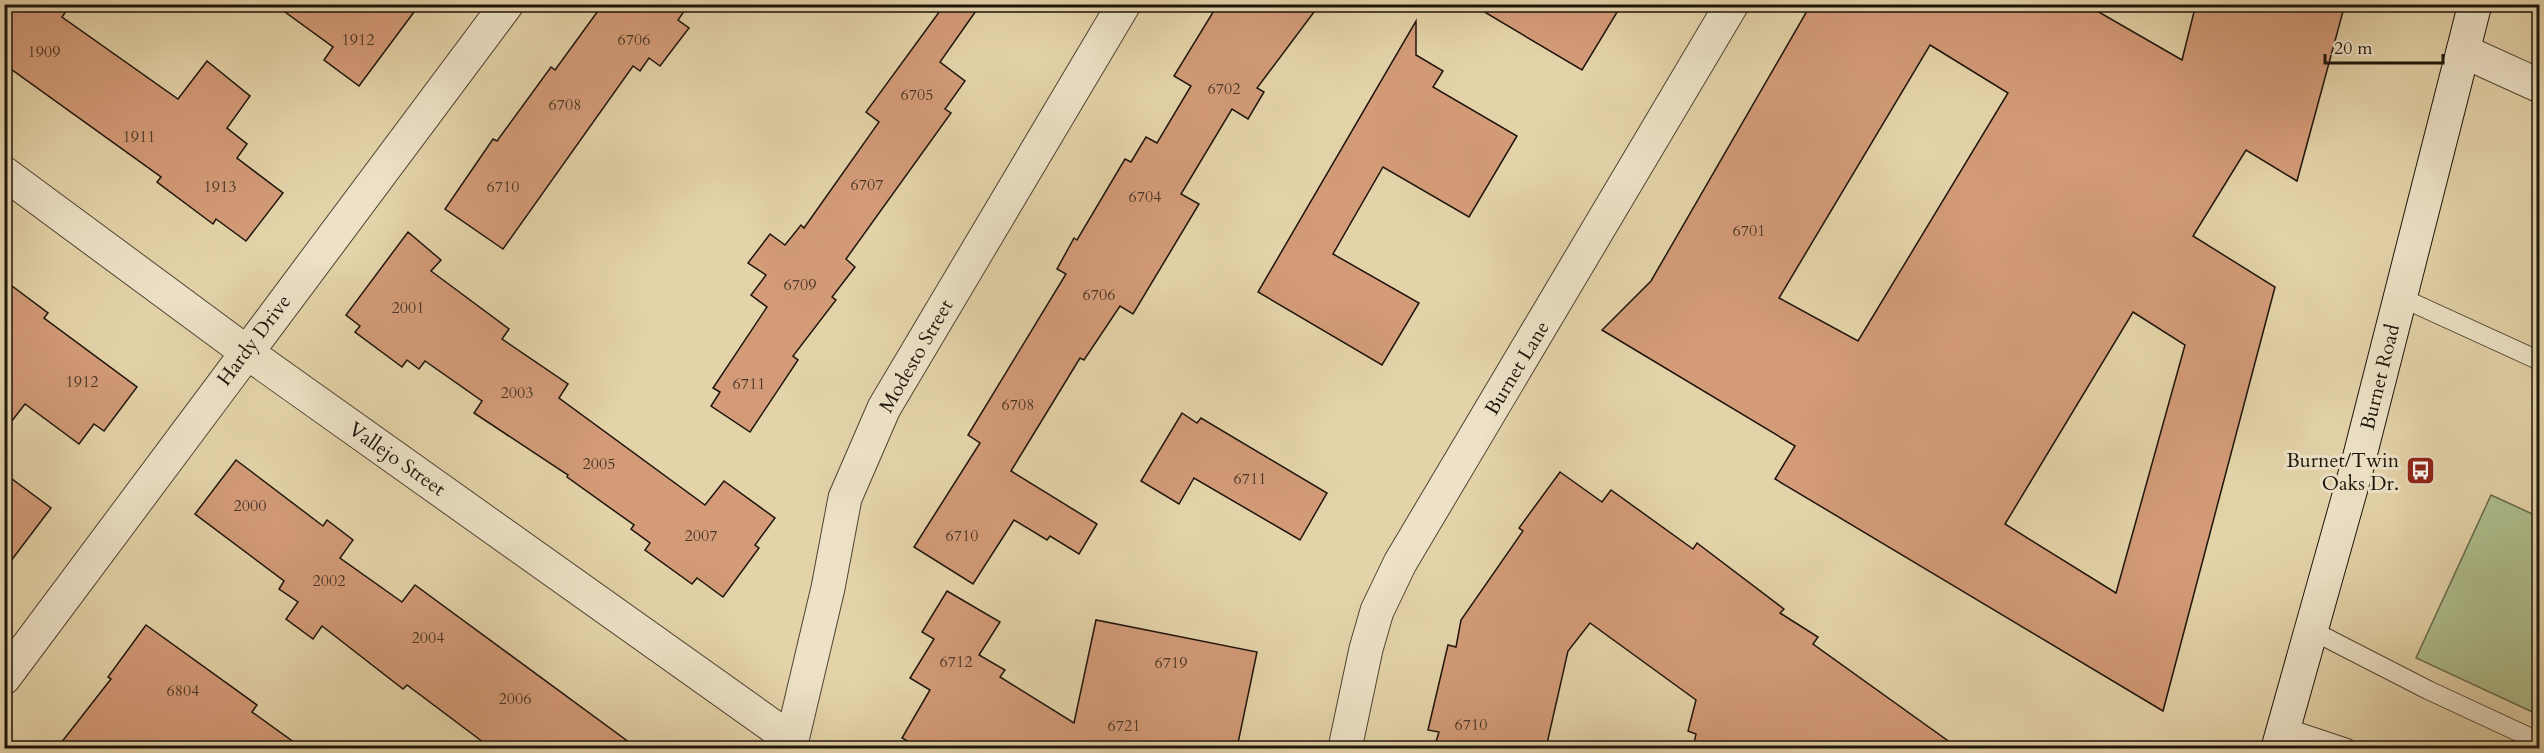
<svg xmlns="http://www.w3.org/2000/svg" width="2544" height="753" viewBox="0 0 2544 753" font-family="Cardo,serif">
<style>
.green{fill:#aebe8d;stroke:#666a4c;stroke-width:1.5}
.building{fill:#d39b78;stroke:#1d150b;stroke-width:1.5;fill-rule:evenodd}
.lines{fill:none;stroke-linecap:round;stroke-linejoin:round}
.service-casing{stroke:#4f4432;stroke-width:20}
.minor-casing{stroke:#4f4432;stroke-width:35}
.secondary-casing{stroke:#1d150b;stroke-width:35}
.service{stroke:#ede2c7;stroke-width:18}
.minor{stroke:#ede2c7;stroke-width:33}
.secondary{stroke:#ede2c7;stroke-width:33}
.labels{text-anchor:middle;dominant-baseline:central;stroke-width:6;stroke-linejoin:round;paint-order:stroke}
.number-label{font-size:16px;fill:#4a3626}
.street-label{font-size:20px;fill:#1d150b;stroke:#ede2c7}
.poi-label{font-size:20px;fill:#1d150b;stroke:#ede2c7;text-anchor:end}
</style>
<rect width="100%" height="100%" fill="#e4d3a9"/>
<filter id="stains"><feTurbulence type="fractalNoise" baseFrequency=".00333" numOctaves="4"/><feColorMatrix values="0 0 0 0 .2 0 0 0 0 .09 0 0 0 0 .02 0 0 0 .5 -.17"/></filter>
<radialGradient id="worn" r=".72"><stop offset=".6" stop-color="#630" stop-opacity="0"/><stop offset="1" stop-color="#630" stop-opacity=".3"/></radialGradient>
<polygon class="green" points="2491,495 2539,517 2539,715 2416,658"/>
<g class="building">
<polygon points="4,4 71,4 62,17 178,99 207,61 250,96 227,128 247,144 237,158 283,193 246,241 216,219 213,224 157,182 161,177 4,64"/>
<polygon points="274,4 420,4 359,86 324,60 333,47"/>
<polygon points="603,4 689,4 678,20 689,28 660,66 649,58 640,71 633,66 503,249 445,209 493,139 497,141 551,67 555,70"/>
<polygon points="945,4 974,4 978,8 940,62 965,81 945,109 951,113 846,259 855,267 832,297 836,300 793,356 798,360 750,432 711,406 720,392 713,388 767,307 751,295 766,275 748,263 770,234 785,245 801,225 804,228 879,122 866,112"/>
<polygon points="1218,4 1320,4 1257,88 1264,92 1248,119 1232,109 1181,194 1199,204 1133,314 1120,306 1084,360 1080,358 1011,471 1097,524 1079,554 1050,536 1047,540 1014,520 973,584 914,547 980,443 968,435 1066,274 1057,269 1074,238 1077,240 1125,159 1131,162 1146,137 1157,143 1191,86 1174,76"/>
<polygon points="1471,4 1622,4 1582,70"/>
<path d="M1811,4H2085L2182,60L2196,4H2345L2297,181L2246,150L2193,236L2275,287L2163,711L1775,479L1795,446L1602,330L1651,281ZM1930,45L2008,93L1858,341L1779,298ZM2133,312L2185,345L2116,593L2005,524Z"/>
<polygon points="1416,21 1416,55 1443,71 1433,87 1517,136 1469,217 1383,167 1333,254 1419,303 1382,365 1258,292"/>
<polygon points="408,232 441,260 431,271 509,329 502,339 568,384 559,398 705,505 724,481 775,518 755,545 759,548 723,597 697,578 692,584 645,550 650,543 631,529 634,525 567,477 568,475 474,413 482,401 425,361 419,369 407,360 402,367 355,332 360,326 346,315"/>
<polygon points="4,280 48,313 44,318 137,387 104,431 94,424 79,444 25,404 4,431"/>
<polygon points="1182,413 1197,423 1201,418 1327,493 1300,540 1194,478 1179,504 1141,481"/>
<polygon points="236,460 323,526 327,520 353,540 340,558 402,602 415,585 637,748 491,748 407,685 403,689 322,626 313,639 286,619 298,602 279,589 284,581 195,514"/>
<polygon points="1560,472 1602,502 1611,490 1693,549 1697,543 1784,609 1780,613 1818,637 1813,644 1958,748 1693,748 1696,734 1688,731 1696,700 1590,623 1568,651 1546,748 1434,748 1439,732 1428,730 1448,645 1456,647 1461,620 1523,531 1519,528"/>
<polygon points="4,473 51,508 4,570"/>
<polygon points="947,591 1000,622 979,655 1005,670 1000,677 1074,723 1096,620 1257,652 1237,748 920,748 902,738 930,690 910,678 934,639 922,632"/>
<polygon points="146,625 257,705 252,712 302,748 57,748 111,679 108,677"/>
</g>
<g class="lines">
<defs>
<g id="service">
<polyline points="2400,297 2540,361"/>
<polyline points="2311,630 2428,690 2540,742"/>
<polyline points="2284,727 2347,748"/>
</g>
<g id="minor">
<polyline points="2463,51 2540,86"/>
<polyline points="4,173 245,351 792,740 828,588 845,498 884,408 1124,4"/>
<polyline points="4,678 507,4"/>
<polyline points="1345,748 1366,649 1377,611 1400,563 1732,4"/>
</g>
<polyline id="secondary" points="2278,748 2357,467 2475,4"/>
</defs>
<use href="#service" class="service-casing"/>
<use href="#minor" class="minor-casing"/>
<use href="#secondary" class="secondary-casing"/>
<use href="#service" class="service"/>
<use href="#minor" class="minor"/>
<use href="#secondary" class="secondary"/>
</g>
<defs>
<symbol id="bus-square" viewBox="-11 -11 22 22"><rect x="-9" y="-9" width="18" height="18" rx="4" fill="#8f2418" stroke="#ede2c7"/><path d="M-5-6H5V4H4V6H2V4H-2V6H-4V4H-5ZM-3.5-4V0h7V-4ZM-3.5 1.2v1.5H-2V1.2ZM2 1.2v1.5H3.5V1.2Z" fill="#fff"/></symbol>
</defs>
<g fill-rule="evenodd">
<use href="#bus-square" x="2404" y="454" width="33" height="33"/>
</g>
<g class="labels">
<g class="number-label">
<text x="358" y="40">1912</text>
<text x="634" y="40">6706</text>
<text x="44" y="52">1909</text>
<text x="1224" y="89">6702</text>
<text x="917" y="95">6705</text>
<text x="565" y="105">6708</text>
<text x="139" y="137">1911</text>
<text x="867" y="185">6707</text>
<text x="220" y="187">1913</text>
<text x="503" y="187">6710</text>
<text x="1145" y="197">6704</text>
<text x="1749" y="231">6701</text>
<text x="800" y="285">6709</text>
<text x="1099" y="295">6706</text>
<text x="408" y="308">2001</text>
<text x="82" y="382">1912</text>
<text x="749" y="384">6711</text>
<text x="517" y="393">2003</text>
<text x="1018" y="405">6708</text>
<text x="599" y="464">2005</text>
<text x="1250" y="479">6711</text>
<text x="250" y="506">2000</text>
<text x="701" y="536">2007</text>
<text x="962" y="536">6710</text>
<text x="329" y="581">2002</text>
<text x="428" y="638">2004</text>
<text x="956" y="662">6712</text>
<text x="1171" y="663">6719</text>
<text x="183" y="691">6804</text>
<text x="515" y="699">2006</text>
<text x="1471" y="725">6710</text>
<text x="1124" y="726">6721</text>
</g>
<g class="street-label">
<text transform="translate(254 340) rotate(-53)">Hardy Drive</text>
<text transform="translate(916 356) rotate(-60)">Modesto Street</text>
<text transform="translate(1517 368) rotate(-59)">Burnet Lane</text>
<text transform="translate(2380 377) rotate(-76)">Burnet Road</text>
<text transform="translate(397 459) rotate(35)">Vallejo Street</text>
</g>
<g class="poi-label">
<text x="2399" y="460">Burnet/Twin<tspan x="2399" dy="23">Oaks Dr.</tspan></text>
</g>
</g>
<rect width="2544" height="753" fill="none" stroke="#e4d3a9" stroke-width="24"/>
<rect x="6" y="6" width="2532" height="741" fill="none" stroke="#1d150b" stroke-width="3"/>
<rect x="12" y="12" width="2520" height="729" fill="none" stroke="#1d150b" stroke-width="1.5"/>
<path d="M2325 54v9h118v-9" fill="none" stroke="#1d150b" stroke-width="3"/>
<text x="2334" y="54" font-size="18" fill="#1d150b" stroke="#ede2c7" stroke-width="4.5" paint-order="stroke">20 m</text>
<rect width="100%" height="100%" filter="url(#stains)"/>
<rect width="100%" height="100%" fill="url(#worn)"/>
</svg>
